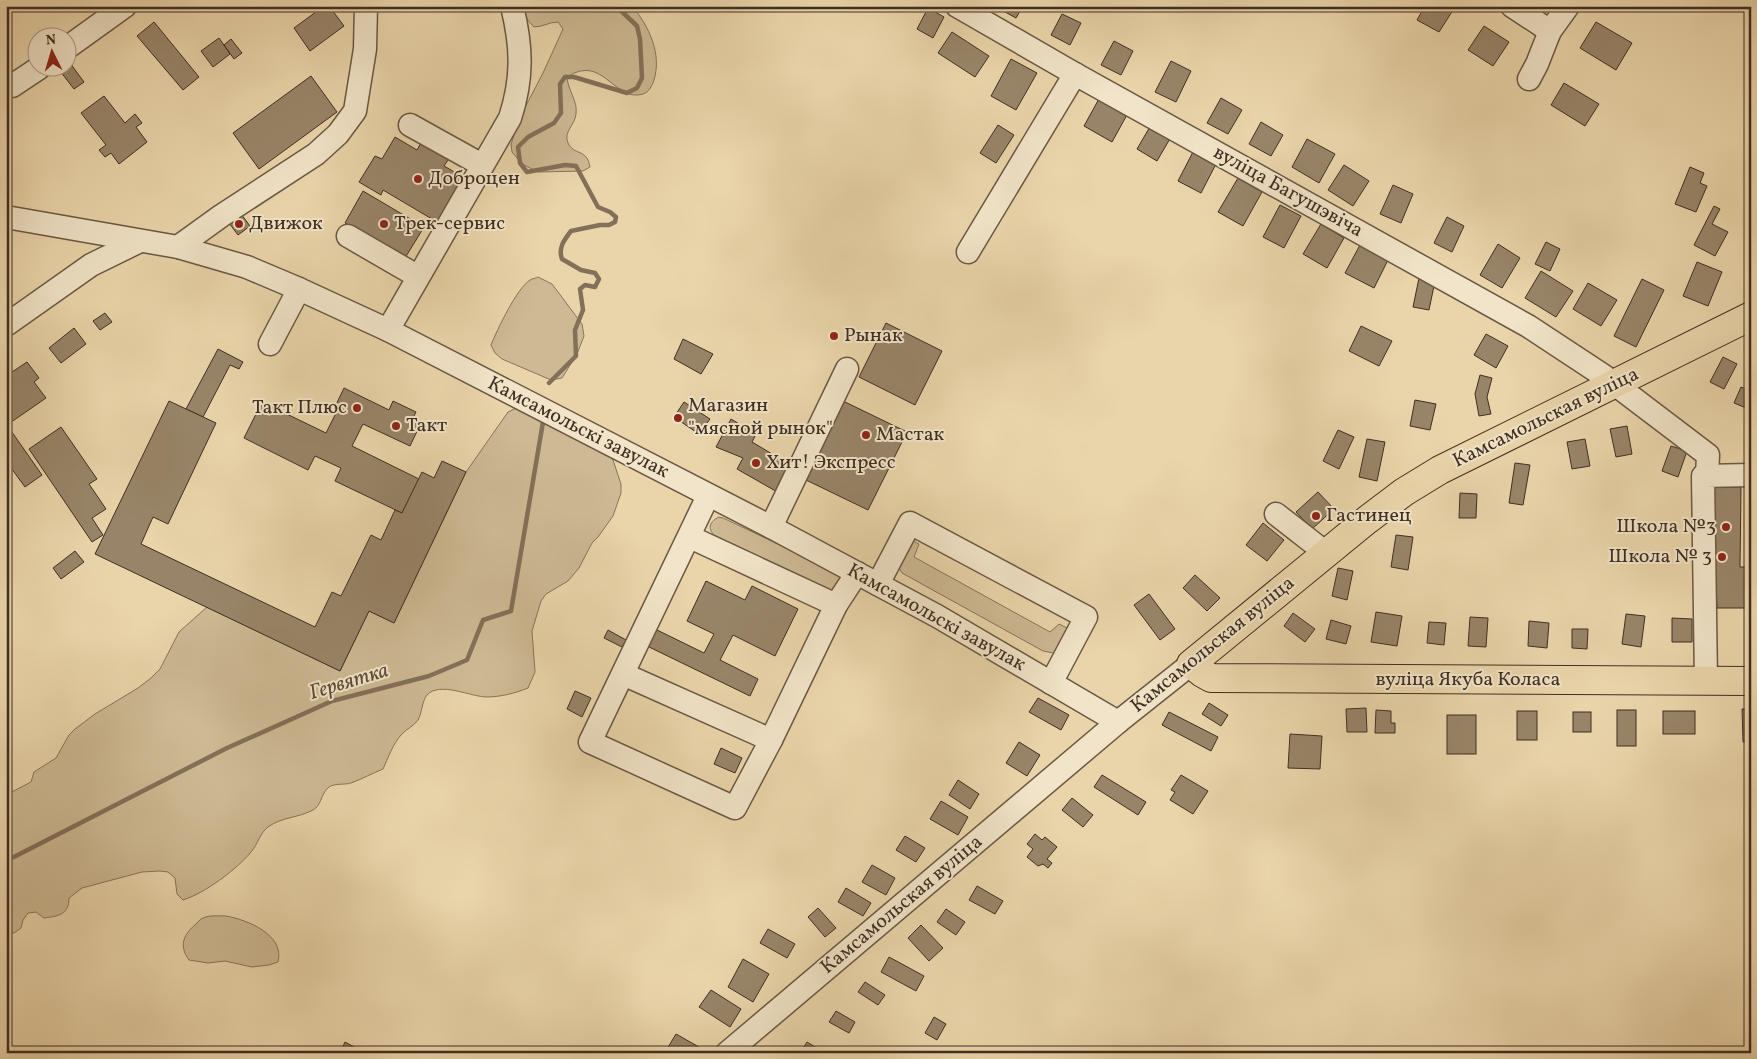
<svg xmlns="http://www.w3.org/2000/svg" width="1757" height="1059" viewBox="0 0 1757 1059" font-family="Vollkorn,serif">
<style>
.green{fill:#cdb993;stroke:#86745a}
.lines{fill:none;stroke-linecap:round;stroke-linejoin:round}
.stream{stroke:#837058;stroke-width:4.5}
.building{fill:#988569;stroke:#402e22}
.minor-casing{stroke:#6a5844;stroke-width:25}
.major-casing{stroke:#402e22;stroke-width:30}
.minor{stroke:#f1e4c8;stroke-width:22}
.major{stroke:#ead5aa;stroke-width:28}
.poi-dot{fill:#8f2418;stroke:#f1e4c8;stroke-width:2}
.labels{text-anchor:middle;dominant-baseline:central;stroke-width:4;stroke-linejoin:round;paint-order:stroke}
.poi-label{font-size:20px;fill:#402e22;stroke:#f1e4c8;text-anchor:start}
.street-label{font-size:20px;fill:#402e22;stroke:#f1e4c8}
.water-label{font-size:21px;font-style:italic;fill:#5c4a38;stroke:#f1e4c8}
</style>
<rect width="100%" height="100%" fill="#ead5aa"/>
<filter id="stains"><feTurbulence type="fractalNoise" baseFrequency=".004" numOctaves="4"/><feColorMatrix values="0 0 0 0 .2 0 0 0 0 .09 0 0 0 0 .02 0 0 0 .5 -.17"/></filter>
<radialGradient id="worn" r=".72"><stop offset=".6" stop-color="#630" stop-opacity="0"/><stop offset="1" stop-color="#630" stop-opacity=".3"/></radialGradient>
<g class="green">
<path d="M520,6H632C649,26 662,54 654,80C652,86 649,92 643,94C614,103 603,53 567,77C568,91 578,101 576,114C575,125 563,132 568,143C574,156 587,148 590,167L583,171L538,172L522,164L512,152L511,145L518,121L543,73L563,29L558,22C549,22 543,27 534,27L524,16Z"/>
<path d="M538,277L552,284L582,324L584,336L577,354L562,378L551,380L502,359L495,353L491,345C497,330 517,288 530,280C531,279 537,278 538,277Z"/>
<path d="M516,408L603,447L613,460L621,484V493L613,516L598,537L592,543L579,568L568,581L546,594L541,601L532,631L535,672L528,688C516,693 500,697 487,697C471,697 440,681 427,695C422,701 422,713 418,720C413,727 406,729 401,735C393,744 388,758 383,769C373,773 362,779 351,783C345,785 335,783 329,787C320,794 322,807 311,811C297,818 282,817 268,827C260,833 258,844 251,852C236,870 205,893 183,900L177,894L175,878L168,872L160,871L142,872L82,888L69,898C69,915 58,916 44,918L36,912L28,913L23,920L21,928L14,933H6V795L31,782L34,772L56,758L69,735L75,729L95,714L138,688L151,678L160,669L179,632L207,607L340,671L369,611L394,623L466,472L508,412Z"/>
<path d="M719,517L723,518L839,573L841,581L832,591L714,535C707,528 710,521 719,517Z"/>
<polygon points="913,541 919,544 914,557 1050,632 1059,624 1067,628 1061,648 1053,653 1043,651 902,573 898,566"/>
<path d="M226,916C248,920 285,935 278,962L269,965L252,967L225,961L208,963L189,960C178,945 184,934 197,923C199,921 200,919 203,918C209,915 220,916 226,916Z"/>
</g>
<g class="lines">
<g class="stream">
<path d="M549,383L576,356L575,330L583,310L580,289L585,285L595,287L599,279L595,273L581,270L562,259C558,248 564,240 571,231L600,225H609L615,222L616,217L610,212L598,207L576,166L565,165L527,172L520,163L518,147L528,137L554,123L561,113L560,84L565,77H574L627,93L637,88L642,78L640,39L637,26L616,6"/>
<polyline points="6,861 227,748 332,701 429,676 467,660 483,620 511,611 543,422"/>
</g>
</g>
<g class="building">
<polygon points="324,6 329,6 344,26 310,51 294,28"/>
<polygon points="996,6 1023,6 1016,18 996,7"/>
<polygon points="1425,6 1455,7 1439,32 1417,20"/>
<polygon points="928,8 944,17 933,38 917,29"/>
<polygon points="1062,14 1081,23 1070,45 1051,35"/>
<polygon points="154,22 199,77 183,90 137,36"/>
<polygon points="1596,22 1632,43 1616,70 1580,48"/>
<polygon points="1484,26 1509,42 1493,66 1468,50"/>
<polygon points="952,32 989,56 975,77 938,53"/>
<polygon points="219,38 230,54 213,67 201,51"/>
<polygon points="231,39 242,53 234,59 224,45"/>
<polygon points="1114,41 1133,51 1121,75 1101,65"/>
<polygon points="1011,59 1037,73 1016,110 991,96"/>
<polygon points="1171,61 1191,71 1176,102 1155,92"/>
<polygon points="70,63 84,82 74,89 60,71 64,68 68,68"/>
<polygon points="311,76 337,112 259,169 233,133"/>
<polygon points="1564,83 1599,104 1585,126 1551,105"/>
<polygon points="104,96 125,123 135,114 142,123 136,127 147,142 119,164 111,153 105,157 99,150 106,145 81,113"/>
<polygon points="1100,97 1128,113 1112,142 1084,126"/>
<polygon points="1221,98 1242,110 1228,134 1207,123"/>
<polygon points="1261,122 1283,135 1271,156 1249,144"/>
<polygon points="998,125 1014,135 996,163 980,153"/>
<polygon points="1151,125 1171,137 1157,161 1137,149"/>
<polygon points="395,137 417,150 422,141 450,157 444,166 463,177 437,222 383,190 381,195 359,182 375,156 382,159"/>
<polygon points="1307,139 1335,154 1319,183 1292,167"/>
<polygon points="1194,150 1217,162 1201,193 1178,181"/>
<polygon points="1344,165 1369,181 1353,206 1328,190"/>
<polygon points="1690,167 1704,173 1700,183 1707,186 1696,212 1675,204"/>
<polygon points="1238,178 1262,192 1243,226 1218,212"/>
<polygon points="1393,185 1413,194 1401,223 1380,214"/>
<polygon points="363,191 424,227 405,258 345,223"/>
<polygon points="1280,205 1301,216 1284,248 1263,237"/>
<polygon points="1714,206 1720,209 1712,224 1728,232 1715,256 1694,245"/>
<polygon points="241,214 250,226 238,235 229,223"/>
<polygon points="1447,217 1464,226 1452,252 1434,243"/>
<polygon points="1321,224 1344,238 1327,268 1303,254"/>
<polygon points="1546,242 1560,249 1550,271 1535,264"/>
<polygon points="1498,244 1520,258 1502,288 1480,275"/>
<polygon points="1360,245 1388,260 1374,288 1345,273"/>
<polygon points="1697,262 1722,272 1708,306 1683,296"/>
<polygon points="1541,271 1573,291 1556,317 1525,298"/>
<polygon points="1419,278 1435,281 1429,310 1413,307"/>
<polygon points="1642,279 1664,290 1636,347 1614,336"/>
<polygon points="1588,283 1617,300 1601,326 1573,309"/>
<polygon points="105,313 112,322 100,330 93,321"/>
<polygon points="886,323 942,351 915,405 859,377"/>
<polygon points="1361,326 1392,341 1379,366 1349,351"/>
<polygon points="74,328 86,344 61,363 49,348"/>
<polygon points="1486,334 1508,346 1496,368 1474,355"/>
<polygon points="683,339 713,354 701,374 674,359"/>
<polygon points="218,349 243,362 239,369 230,365 203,417 186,409"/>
<polygon points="1723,357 1737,364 1724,389 1710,382"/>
<polygon points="27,362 39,378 34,382 46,398 7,425 42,475 25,487 6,461 6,376"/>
<polygon points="1480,375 1492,378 1487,397 1491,414 1479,416 1475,394"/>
<polygon points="1741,387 1751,391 1751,410 1734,403"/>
<polygon points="344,388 389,410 393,401 416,412 412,420 420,425 410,446 363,424 352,446 419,479 402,513 335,481 341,468 315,456 308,470 244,438 262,402 326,433 337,411 334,409"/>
<polygon points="1415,400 1436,404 1430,430 1410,426"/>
<polygon points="169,401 216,423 168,524 153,517 141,544 315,627 332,592 341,596 371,535 381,540 395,510 402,513 422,472 434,478 442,461 466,472 394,623 369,611 340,671 95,554"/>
<polygon points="843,401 907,432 868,510 804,479"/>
<polygon points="684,402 710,419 699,434 674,417"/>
<polygon points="731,419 756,434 752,442 794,467 779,493 737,469 743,458 716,447"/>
<polygon points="1627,426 1632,454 1616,457 1610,429"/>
<polygon points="61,427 97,479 89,484 106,509 92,518 103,535 92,542 29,449"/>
<polygon points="1338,430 1354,437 1339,469 1323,461"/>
<polygon points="1367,439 1385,442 1377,481 1359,477"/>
<polygon points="1585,439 1590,466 1572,469 1567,442"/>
<polygon points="1671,446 1687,451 1678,477 1662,471"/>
<polygon points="1515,463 1530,465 1523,505 1509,503"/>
<polygon points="1711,487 1741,487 1740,567 1751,567 1751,608 1717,608 1716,587 1710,587"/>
<polygon points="1318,492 1334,509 1312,529 1296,512"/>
<polygon points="1460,493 1477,494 1476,518 1459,518"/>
<polygon points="1263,523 1284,540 1267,561 1246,545"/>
<polygon points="1396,535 1413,537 1408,570 1391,567"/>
<polygon points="75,551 84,562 61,579 53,568"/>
<polygon points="1338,568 1353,571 1347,600 1332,596"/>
<polygon points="1195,575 1220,598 1207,611 1183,588"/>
<polygon points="706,581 745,600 752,586 798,609 775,656 733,635 720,660 758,679 750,696 647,646 655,629 704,653 714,634 687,621"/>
<polygon points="1149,594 1175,629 1160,640 1134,605"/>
<polygon points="1376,612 1402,616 1397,646 1371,642"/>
<polygon points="1293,613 1315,629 1305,642 1284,626"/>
<polygon points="1626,614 1645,616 1641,647 1622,644"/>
<polygon points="1470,617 1488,618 1486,647 1468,646"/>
<polygon points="1672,618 1692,619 1692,642 1672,642"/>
<polygon points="1331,620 1351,626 1346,644 1326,639"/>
<polygon points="1529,621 1549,623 1547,648 1528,646"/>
<polygon points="1429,622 1446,623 1444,645 1427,643"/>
<polygon points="1572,629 1588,629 1587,649 1572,648"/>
<polygon points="608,630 626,640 622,647 604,638"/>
<polygon points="575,691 591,698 582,717 567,709"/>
<polygon points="1038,698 1069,715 1061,730 1029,712"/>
<polygon points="1209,703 1228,715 1221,726 1202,714"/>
<polygon points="1366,708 1367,732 1347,732 1346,709"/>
<polygon points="1742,709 1751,709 1751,742 1743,742"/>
<polygon points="1376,710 1391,711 1391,723 1395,723 1395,733 1375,733"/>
<rect x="1617" y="710" width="19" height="36"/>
<rect x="1517" y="711" width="20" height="29"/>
<rect x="1663" y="711" width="32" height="23"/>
<polygon points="1169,712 1218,737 1211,751 1162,725"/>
<rect x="1573" y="712" width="18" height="20"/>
<rect x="1447" y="715" width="29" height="39"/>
<polygon points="1290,734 1322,736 1320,769 1288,768"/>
<polygon points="1019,742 1040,755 1027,776 1006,763"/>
<polygon points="721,748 742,758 735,773 714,764"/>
<polygon points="1102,775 1146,802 1138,815 1094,787"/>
<polygon points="1181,775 1208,791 1193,814 1170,800 1175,792 1171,790"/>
<polygon points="958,780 979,794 970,809 949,795"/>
<polygon points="1072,798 1093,815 1083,827 1062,810"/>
<polygon points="941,801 968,817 958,835 930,819"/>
<polygon points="1035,834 1042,840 1045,837 1057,847 1047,859 1052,863 1048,868 1043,864 1038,866 1027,857 1033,849 1027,844"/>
<polygon points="905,836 925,848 916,862 896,850"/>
<polygon points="872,865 895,878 886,895 862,882"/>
<polygon points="977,886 1003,901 995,914 969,900"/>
<polygon points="846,888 871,903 863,916 838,902"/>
<polygon points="818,908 836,928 825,937 808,917"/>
<polygon points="946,909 965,922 956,935 937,922"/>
<polygon points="921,925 943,948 929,961 908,938"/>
<polygon points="768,929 795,944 787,958 760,943"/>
<polygon points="889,957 924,976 916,991 881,972"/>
<polygon points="743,959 769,974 753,1002 728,987"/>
<polygon points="865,982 885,995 878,1005 858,992"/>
<polygon points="711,990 741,1009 730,1027 699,1007"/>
<polygon points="836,1011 855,1022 849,1033 829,1022"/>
<polygon points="934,1017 946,1024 937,1040 925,1033"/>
<polygon points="676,1034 699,1047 696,1053 673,1053 667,1049"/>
<polygon points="345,1042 365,1053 340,1053"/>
<polygon points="807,1042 825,1053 800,1053"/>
</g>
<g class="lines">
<defs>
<g id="minor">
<polyline points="957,6 1075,74 1528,326 1604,376 1708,455 1707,476"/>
<polyline points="1512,6 1550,31"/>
<polyline points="68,47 125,6"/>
<polyline points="1529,79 1537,64 1550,31 1568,6"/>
<polyline points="6,87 12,86 39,68"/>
<polyline points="410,125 482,165"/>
<polyline points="6,217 178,247 247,267 299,289 388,330 771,527 937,616 1118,722"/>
<polyline points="348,236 417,276"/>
<polyline points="178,247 221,216 316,154 338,134 355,111 365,49 366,6"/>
<polyline points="968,252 1075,74"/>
<polyline points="6,325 91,265 140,241"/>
<path d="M388,330L510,118C523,78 522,47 512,6"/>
<polyline points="270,344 299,289"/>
<polyline points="708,496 590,742 735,808 771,740 836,605 857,573"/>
<polyline points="1276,514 1326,553"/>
<polyline points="771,527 847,369"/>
<polyline points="690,537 836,605"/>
<polyline points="878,584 910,523 1086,617 1051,683"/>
<polyline points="623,674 771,740"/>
<polyline points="1706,681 1703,476 1751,475"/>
<polyline points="727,1053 1118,722 1191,664"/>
</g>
<polyline id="major" points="1751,316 1440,470 1404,492 1367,520 1191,664 1202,673 1211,678 1751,681"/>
</defs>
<use href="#minor" class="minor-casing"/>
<use href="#major" class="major-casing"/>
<use href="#minor" class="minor"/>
<use href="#major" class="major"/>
</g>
<g class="poi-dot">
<circle cx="418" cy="179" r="5"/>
<circle cx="239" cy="224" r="5"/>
<circle cx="384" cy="224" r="5"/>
<circle cx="834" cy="336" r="5"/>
<circle cx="357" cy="408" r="5"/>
<circle cx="678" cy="418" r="5"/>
<circle cx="396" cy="426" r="5"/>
<circle cx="866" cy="435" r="5"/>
<circle cx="756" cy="463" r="5"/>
<circle cx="1316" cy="516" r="5"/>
<circle cx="1726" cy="527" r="5"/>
<circle cx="1722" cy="557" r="5"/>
</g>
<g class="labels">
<g class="poi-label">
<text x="428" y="179">Доброцен</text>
<text x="249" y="224">Движок</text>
<text x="394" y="224">Трек-сервис</text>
<text x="844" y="336">Рынак</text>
<text x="688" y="406">Магазин<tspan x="688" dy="23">"мясной рынок"</tspan></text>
<text x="347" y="408" text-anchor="end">Такт Плюс</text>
<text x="406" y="426">Такт</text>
<text x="876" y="435">Мастак</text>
<text x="766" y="463">Хит! Экспресс</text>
<text x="1326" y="516">Гастинец</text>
<text x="1716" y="527" text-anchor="end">Школа №3</text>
<text x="1712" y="557" text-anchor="end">Школа № 3</text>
</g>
<g class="street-label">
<text transform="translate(1288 192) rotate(29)">вуліца Багушэвіча</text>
<text transform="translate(1546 418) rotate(-26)">Камсамольская вуліца</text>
<text transform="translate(578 428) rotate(27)">Камсамольскі завулак</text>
<text transform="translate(936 618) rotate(29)">Камсамольскі завулак</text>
<text transform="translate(1213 645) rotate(-39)">Камсамольская вуліца</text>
<text x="1468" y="680">вуліца Якуба Коласа</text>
<text transform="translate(902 905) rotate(-40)">Камсамольская вуліца</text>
</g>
<g class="water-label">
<text transform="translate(349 682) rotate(-17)">Гервятка</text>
</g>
</g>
<rect width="1757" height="1059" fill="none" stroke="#ead5aa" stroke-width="25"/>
<rect x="8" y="8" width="1742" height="1044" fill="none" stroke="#402e22" stroke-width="2.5"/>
<rect x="12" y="12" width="1732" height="1034" fill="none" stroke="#402e22"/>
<g transform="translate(52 52) rotate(355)"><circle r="24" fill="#f1e4c8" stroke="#aa9b86"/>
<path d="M0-4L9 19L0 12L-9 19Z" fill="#8f2418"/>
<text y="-8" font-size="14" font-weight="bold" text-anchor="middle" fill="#402e22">N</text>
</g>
<rect width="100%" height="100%" filter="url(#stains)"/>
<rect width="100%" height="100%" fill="url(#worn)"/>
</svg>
